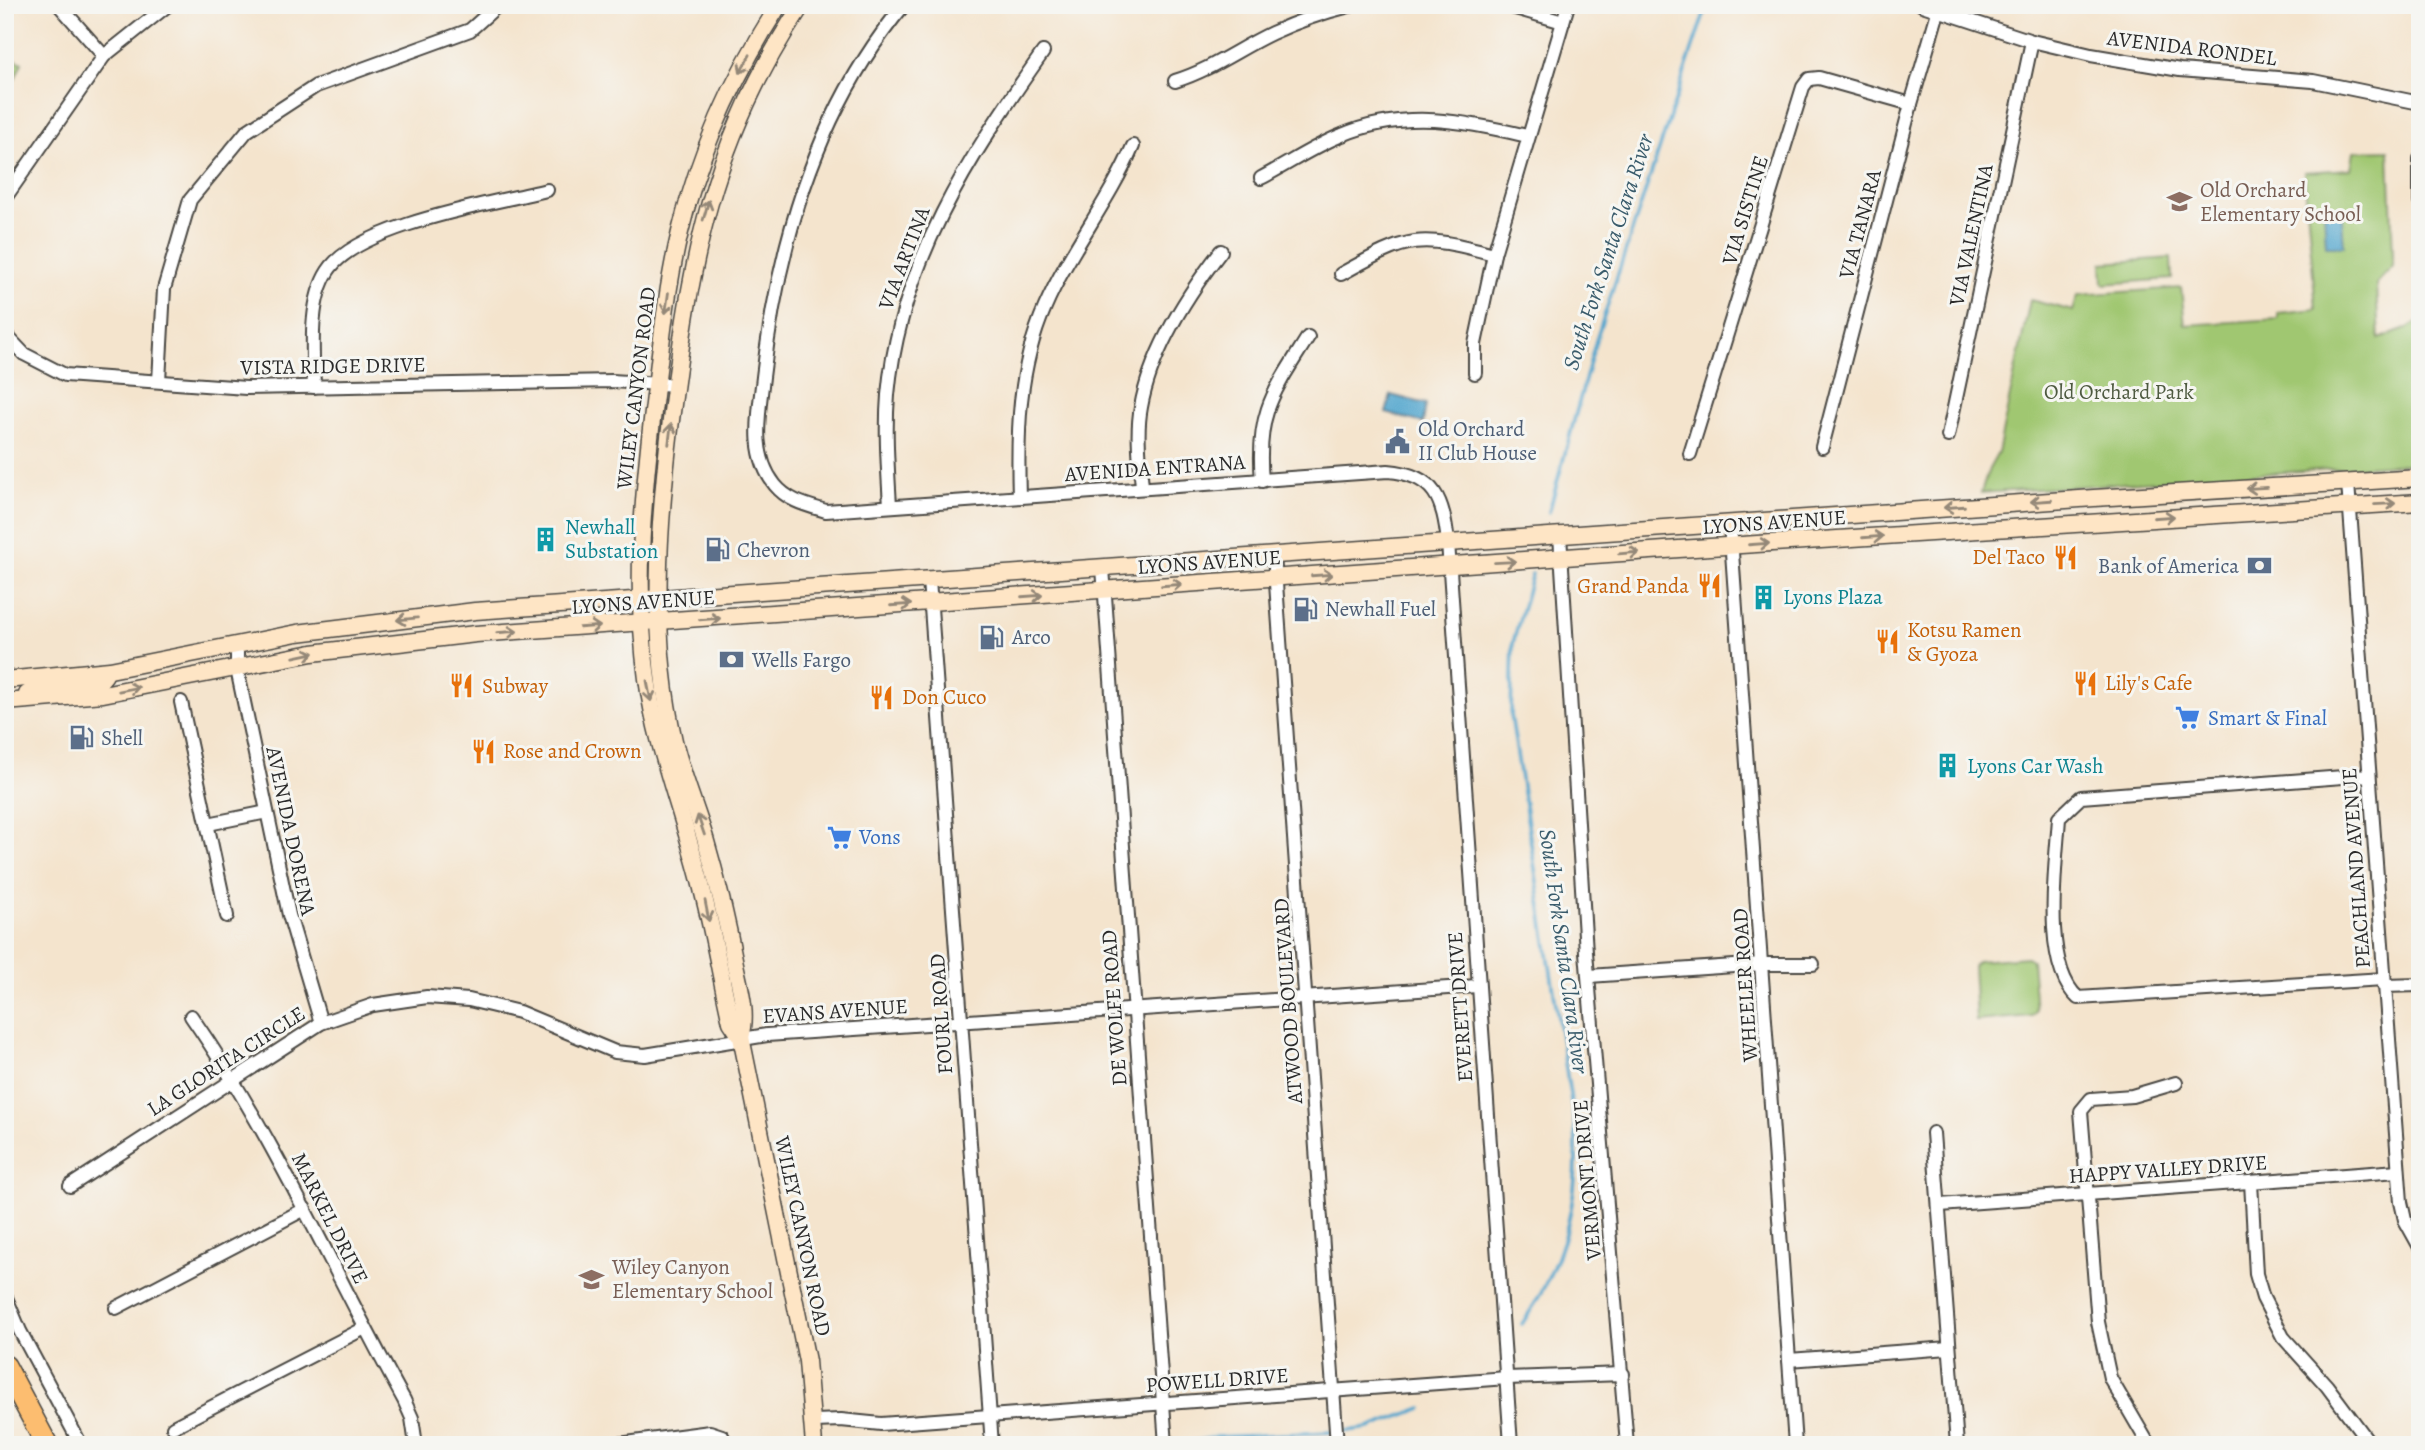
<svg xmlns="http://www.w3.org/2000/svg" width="2425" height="1450" viewBox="0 0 2425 1450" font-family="Alegreya,serif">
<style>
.green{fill:#a0c771;stroke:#66794e;stroke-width:2}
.water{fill:#51a5cd;stroke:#3e687c;stroke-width:2}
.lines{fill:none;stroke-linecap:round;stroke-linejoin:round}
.stream{stroke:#51a5cd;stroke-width:3.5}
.street-casing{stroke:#494743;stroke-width:16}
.secondary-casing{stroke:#494743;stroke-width:19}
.highway-casing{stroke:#494743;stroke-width:24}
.street{stroke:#fff;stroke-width:12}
.secondary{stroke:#fee5c5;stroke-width:16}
.highway{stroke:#fcbd6f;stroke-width:21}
.oneway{stroke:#948878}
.labels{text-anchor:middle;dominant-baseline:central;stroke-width:6;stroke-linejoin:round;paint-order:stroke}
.street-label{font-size:21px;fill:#2b2b2b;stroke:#f6f6f2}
.education-label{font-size:21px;fill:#785e54;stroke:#f6f6f2;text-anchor:start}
.park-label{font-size:21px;fill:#4e5a40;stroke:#f6f6f2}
.service-label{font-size:21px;fill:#4e5e75;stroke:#f6f6f2;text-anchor:start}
.culture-label{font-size:21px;fill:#0d838f;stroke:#f6f6f2;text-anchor:start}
.food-label{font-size:21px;fill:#c56008;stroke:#f6f6f2;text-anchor:start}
.shop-label{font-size:21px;fill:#366cbe;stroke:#f6f6f2;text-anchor:start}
.water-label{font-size:23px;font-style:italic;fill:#3a5c6c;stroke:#f6f6f2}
</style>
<rect width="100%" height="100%" fill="#f6f6f2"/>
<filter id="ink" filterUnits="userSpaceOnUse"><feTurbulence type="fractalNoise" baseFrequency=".0143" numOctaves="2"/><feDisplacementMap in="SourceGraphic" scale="14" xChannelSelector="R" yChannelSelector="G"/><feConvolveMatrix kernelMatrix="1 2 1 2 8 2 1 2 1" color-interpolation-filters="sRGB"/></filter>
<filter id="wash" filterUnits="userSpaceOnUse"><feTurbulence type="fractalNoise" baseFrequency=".00686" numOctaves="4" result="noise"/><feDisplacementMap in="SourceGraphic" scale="28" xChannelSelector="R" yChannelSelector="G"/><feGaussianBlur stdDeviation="1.57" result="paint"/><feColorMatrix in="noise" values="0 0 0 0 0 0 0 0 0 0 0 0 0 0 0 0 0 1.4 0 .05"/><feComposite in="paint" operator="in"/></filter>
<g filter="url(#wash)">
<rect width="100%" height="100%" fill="#f4e4cd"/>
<g class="green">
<polygon points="5,54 22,63 5,100"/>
<polygon points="2389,150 2393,255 2393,266 2376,284 2379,339 2406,329 2420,320 2420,463 1981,493 1989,469 1998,453 2030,300 2073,311 2078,295 2181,288 2185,325 2278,319 2278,313 2316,309 2304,172 2351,169 2354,151"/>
<polygon points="2171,258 2172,279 2103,284 2102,263"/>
<polygon points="2027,957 2032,960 2036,1011 2032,1016 1976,1021 1973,966 1978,961"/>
</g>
<g class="water">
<polygon points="2341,207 2344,246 2326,246 2324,209"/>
<polygon points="1391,395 1426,404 1423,423 1386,413"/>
</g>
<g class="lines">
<g class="stream">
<polyline points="1549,512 1596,340 1707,5"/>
<path d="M1522,1324C1563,1264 1581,1199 1575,1127L1511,715L1513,643L1532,574"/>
<polyline points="1341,1432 1369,1428 1422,1408"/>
<polyline points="1178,1445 1216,1437 1333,1432"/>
</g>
</g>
</g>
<g filter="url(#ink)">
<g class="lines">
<defs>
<g id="street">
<polyline points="59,5 104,56"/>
<path d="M904,5C817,109 778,245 763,377C759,414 750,454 775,485C788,501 806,505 826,511L1388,471C1436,475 1443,500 1448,542L1511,1445"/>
<polyline points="1505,5 1563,22"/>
<polyline points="1922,5 2032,41 2091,55 2180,70 2313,81 2420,103"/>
<path d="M1175,81C1211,70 1238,49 1272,33C1298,21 1325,12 1353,5"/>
<polyline points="2420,159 2420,202"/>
<path d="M1261,178C1288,164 1314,146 1342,135C1404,109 1465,121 1527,136"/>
<polyline points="5,198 104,56 168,5"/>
<path d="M1341,274C1411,235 1417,234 1494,254"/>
<polyline points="5,334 24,354 65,375 246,388 612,381 676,385"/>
<polyline points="1475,373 1475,344 1494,254 1568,5"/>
<polyline points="159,381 164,289 190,200 247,131 316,86 470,30 498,5"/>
<path d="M314,387C313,352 308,302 328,271C357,225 494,203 547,190"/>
<polyline points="1948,436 2032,41"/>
<polyline points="1822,447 1911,104 1938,12"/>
<polyline points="1690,454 1803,87 1809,79 1819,78 1911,104"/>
<path d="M1262,481C1256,412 1273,393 1308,337"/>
<polyline points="2348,483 2401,1202 2405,1220 2420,1247"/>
<path d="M1142,487C1140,461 1136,433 1141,407C1151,351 1187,295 1221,251"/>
<path d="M1019,497C1017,431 1018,369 1045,307C1069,251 1109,202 1133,146"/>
<path d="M890,506C888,470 885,432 888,395C900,263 969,157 1043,52"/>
<polyline points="1730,524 1795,1445"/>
<polyline points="1560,535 1586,952 1627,1445"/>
<polyline points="1274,555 1337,1445"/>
<polyline points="1103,568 1166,1445"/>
<polyline points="929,580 992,1445"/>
<polyline points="237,645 237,669 289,915 321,1023"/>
<polyline points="181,702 227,916"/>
<path d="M2369,775L2081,797L2059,818C2056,866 2041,965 2078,998L2384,979"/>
<polyline points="208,824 267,812"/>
<polyline points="1589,976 1763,964 1813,964"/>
<polyline points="2384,986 2420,985"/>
<path d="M191,1016C275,1137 333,1272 404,1400L412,1418L416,1445"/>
<polyline points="1933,1133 1957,1445"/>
<polyline points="2251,1182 2256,1274 2263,1298 2283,1337 2327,1386 2371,1445"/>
<polyline points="70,1186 321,1023 373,1005 427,997 469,1000 519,1012 615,1052 645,1055 767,1035 1477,986"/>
<polyline points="1940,1205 2398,1171"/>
<polyline points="5,1295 20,1331 81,1445"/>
<polyline points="116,1308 305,1209"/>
<polyline points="1789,1360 1949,1348"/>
<polyline points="814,1421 841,1420 881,1424 1507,1378 1623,1374"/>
<polyline points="173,1427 365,1328"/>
<polyline points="611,1445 710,1432 722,1436 727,1445"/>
<polyline points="2149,1445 2110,1378 2098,1322 2081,1111 2091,1099 2132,1096 2176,1083"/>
</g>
<g id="secondary">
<path d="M779,5C735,74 699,152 680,232C665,294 660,358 652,420C642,506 635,592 647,679C657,752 686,821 703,893C714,936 721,979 731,1022L741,1037L807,1361L814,1445"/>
<polyline points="5,680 110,670 297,633 475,611 2094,498 2420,478"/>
<polyline points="27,694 34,690 100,681 105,675"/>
<polyline points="5,702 103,694 312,653 476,634 1679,549 2420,502"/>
<path d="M741,1037C748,1013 740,988 735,964C727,921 717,879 705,838C695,806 682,774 674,741C650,635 658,527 671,420C691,261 710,142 802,5"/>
</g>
<polyline id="highway" points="5,1366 47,1445"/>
</defs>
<use href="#street" class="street-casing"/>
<use href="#secondary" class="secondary-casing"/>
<use href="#highway" class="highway-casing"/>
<use href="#street" class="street"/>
<use href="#secondary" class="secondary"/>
<use href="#highway" class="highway"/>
</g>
<defs><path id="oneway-shaft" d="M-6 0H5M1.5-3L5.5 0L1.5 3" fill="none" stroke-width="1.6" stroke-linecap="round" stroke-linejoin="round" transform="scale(1.75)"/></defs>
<g class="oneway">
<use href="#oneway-shaft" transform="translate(745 64) rotate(119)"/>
<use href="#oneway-shaft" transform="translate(706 210) rotate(-74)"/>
<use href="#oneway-shaft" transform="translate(667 303) rotate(98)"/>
<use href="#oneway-shaft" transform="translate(670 434) rotate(-83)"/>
<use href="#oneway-shaft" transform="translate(2257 488) rotate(177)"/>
<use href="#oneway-shaft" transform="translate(2041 501) rotate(176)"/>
<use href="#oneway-shaft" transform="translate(2385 504) rotate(-3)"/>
<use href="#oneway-shaft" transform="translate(1954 507) rotate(176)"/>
<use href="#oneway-shaft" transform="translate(2164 517) rotate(-4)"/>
<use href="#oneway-shaft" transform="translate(1873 537) rotate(-4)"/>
<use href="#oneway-shaft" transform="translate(1759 544) rotate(-4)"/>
<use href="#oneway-shaft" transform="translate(1629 553) rotate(-5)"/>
<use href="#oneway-shaft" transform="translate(1505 562) rotate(-3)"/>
<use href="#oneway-shaft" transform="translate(1322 575) rotate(-4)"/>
<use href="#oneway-shaft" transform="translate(1172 585) rotate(-4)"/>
<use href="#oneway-shaft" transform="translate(1032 596) rotate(-4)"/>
<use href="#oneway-shaft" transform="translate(901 605) rotate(-4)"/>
<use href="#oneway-shaft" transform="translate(407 619) rotate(174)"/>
<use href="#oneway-shaft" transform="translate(710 619) rotate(-4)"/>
<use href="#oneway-shaft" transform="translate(590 627) rotate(-4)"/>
<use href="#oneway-shaft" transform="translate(507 632) rotate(-4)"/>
<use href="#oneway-shaft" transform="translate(304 655) rotate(-12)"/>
<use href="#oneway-shaft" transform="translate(129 689) rotate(-11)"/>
<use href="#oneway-shaft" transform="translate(649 691) rotate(79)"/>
<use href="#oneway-shaft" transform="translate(701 825) rotate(-109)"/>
<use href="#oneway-shaft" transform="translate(707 911) rotate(79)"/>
</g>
</g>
<defs>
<symbol id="school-bare" viewBox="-9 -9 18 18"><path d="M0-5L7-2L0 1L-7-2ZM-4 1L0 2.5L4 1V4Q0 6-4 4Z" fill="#8d6e63" stroke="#f6f6f2" stroke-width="2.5" paint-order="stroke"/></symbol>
<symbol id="civic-bare" viewBox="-9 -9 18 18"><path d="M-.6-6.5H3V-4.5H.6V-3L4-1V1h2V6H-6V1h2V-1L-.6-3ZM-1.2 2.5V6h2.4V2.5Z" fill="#5c6f8a" stroke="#f6f6f2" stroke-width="2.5" paint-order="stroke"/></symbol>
<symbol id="building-bare" viewBox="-9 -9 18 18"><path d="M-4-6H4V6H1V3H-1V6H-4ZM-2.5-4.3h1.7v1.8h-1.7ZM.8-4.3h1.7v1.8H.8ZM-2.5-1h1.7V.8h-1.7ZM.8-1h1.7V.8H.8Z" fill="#0f9aa8" stroke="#f6f6f2" stroke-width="2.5" paint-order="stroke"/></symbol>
<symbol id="fuel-bare" viewBox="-9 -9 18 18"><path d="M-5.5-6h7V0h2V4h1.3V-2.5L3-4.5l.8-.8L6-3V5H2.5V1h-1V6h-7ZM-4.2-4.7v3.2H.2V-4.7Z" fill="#5c6f8a" stroke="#f6f6f2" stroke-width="2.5" paint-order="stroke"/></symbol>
<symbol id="restaurant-bare" viewBox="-9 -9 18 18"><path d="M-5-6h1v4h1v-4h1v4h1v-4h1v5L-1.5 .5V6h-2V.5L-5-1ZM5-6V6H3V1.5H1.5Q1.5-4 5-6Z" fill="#e8710a" stroke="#f6f6f2" stroke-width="2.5" paint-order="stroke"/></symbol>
<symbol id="bank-bare" viewBox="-9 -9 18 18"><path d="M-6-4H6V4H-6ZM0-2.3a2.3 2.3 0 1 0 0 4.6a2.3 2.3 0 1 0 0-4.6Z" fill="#5c6f8a" stroke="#f6f6f2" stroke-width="2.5" paint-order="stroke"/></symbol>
<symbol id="supermarket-bare" viewBox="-9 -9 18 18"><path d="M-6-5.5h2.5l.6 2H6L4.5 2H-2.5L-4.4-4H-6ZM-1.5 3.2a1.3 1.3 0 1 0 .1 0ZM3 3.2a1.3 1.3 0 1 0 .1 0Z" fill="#3f7fe0" stroke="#f6f6f2" stroke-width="2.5" paint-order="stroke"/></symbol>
</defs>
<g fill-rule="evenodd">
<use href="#school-bare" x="2162" y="184" width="35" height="35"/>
<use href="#civic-bare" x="1380" y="424" width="35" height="35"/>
<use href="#building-bare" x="528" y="522" width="35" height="35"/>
<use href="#fuel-bare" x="700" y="532" width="35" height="35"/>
<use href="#restaurant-bare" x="2048" y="540" width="35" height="35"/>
<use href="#bank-bare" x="2242" y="548" width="35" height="35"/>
<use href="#restaurant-bare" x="1692" y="568" width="35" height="35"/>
<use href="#building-bare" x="1746" y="580" width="35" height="35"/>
<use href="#fuel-bare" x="1288" y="592" width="35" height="35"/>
<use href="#fuel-bare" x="974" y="620" width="35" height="35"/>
<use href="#restaurant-bare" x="1870" y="624" width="35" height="35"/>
<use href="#bank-bare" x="714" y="642" width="35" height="35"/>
<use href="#restaurant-bare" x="2068" y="666" width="35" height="35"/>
<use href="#restaurant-bare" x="444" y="668" width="35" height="35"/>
<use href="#restaurant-bare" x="864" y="680" width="35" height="35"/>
<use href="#supermarket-bare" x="2170" y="700" width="35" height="35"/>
<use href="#fuel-bare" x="64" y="720" width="35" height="35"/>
<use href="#restaurant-bare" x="466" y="734" width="35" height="35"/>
<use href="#building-bare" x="1930" y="748" width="35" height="35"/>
<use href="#supermarket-bare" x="822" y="820" width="35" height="35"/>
<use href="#school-bare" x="574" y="1262" width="35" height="35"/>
</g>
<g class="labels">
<g class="street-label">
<text transform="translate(2192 48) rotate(7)">AVENIDA RONDEL</text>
<text transform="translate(1745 210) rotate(-73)">VIA SISTINE</text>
<text transform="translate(1860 224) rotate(-75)">VIA TANARA</text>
<text transform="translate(1971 235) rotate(-78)">VIA VALENTINA</text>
<text transform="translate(904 258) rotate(-69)">VIA ARTINA</text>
<text transform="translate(333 366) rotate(-1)">VISTA RIDGE DRIVE</text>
<text transform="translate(636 388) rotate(-83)">WILEY CANYON ROAD</text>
<text transform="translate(1155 468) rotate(-4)">AVENIDA ENTRANA</text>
<text transform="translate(1774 522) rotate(-4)">LYONS AVENUE</text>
<text transform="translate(1209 562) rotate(-4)">LYONS AVENUE</text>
<text transform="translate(643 602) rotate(-4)">LYONS AVENUE</text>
<text transform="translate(291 831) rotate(78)">AVENIDA DORENA</text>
<text transform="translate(2356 868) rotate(-94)">PEACHLAND AVENUE</text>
<text transform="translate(1745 985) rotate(-94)">WHEELER ROAD</text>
<text transform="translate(1288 1001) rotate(-94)">ATWOOD BOULEVARD</text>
<text transform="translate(1460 1007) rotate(-94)">EVERETT DRIVE</text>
<text transform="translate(1114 1008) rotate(-94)">DE WOLFE ROAD</text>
<text transform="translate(835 1011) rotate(-4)">EVANS AVENUE</text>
<text transform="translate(941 1014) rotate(-94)">FOURL ROAD</text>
<text transform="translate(226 1061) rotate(-33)">LA GLORITA CIRCLE</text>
<text transform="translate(2168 1169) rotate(-4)">HAPPY VALLEY DRIVE</text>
<text transform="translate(1587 1180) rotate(-95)">VERMONT DRIVE</text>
<text transform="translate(330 1218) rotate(63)">MARKEL DRIVE</text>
<text transform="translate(803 1236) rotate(78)">WILEY CANYON ROAD</text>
<text transform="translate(1217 1380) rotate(-4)">POWELL DRIVE</text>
</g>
<g class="education-label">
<text x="2200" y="190">Old Orchard<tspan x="2200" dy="24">Elementary School</tspan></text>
<text x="612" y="1267">Wiley Canyon<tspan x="612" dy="24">Elementary School</tspan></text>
</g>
<g class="park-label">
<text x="2119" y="392">Old Orchard Park</text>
</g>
<g class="service-label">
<text x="1418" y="429">Old Orchard<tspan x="1418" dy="24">II Club House</tspan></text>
<text x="737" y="550">Chevron</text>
<text x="2239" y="566" text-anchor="end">Bank of America</text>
<text x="1325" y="609">Newhall Fuel</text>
<text x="1012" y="637">Arco</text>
<text x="752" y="660">Wells Fargo</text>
<text x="101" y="738">Shell</text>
</g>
<g class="culture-label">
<text x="565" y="527">Newhall<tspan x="565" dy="24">Substation</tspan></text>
<text x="1783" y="597">Lyons Plaza</text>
<text x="1967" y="766">Lyons Car Wash</text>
</g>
<g class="food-label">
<text x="2045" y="557" text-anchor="end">Del Taco</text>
<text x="1689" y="586" text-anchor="end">Grand Panda</text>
<text x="1907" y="630">Kotsu Ramen<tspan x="1907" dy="24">&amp; Gyoza</tspan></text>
<text x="2105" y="683">Lily's Cafe</text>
<text x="482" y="686">Subway</text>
<text x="902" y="697">Don Cuco</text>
<text x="503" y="751">Rose and Crown</text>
</g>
<g class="shop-label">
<text x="2208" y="718">Smart &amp; Final</text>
<text x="859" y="837">Vons</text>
</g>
<g class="water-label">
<text transform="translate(1608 252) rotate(-72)">South Fork Santa Clara River</text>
<text transform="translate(1564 951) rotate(82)">South Fork Santa Clara River</text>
</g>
</g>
<rect width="2425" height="1450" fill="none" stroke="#f6f6f2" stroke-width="28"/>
</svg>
